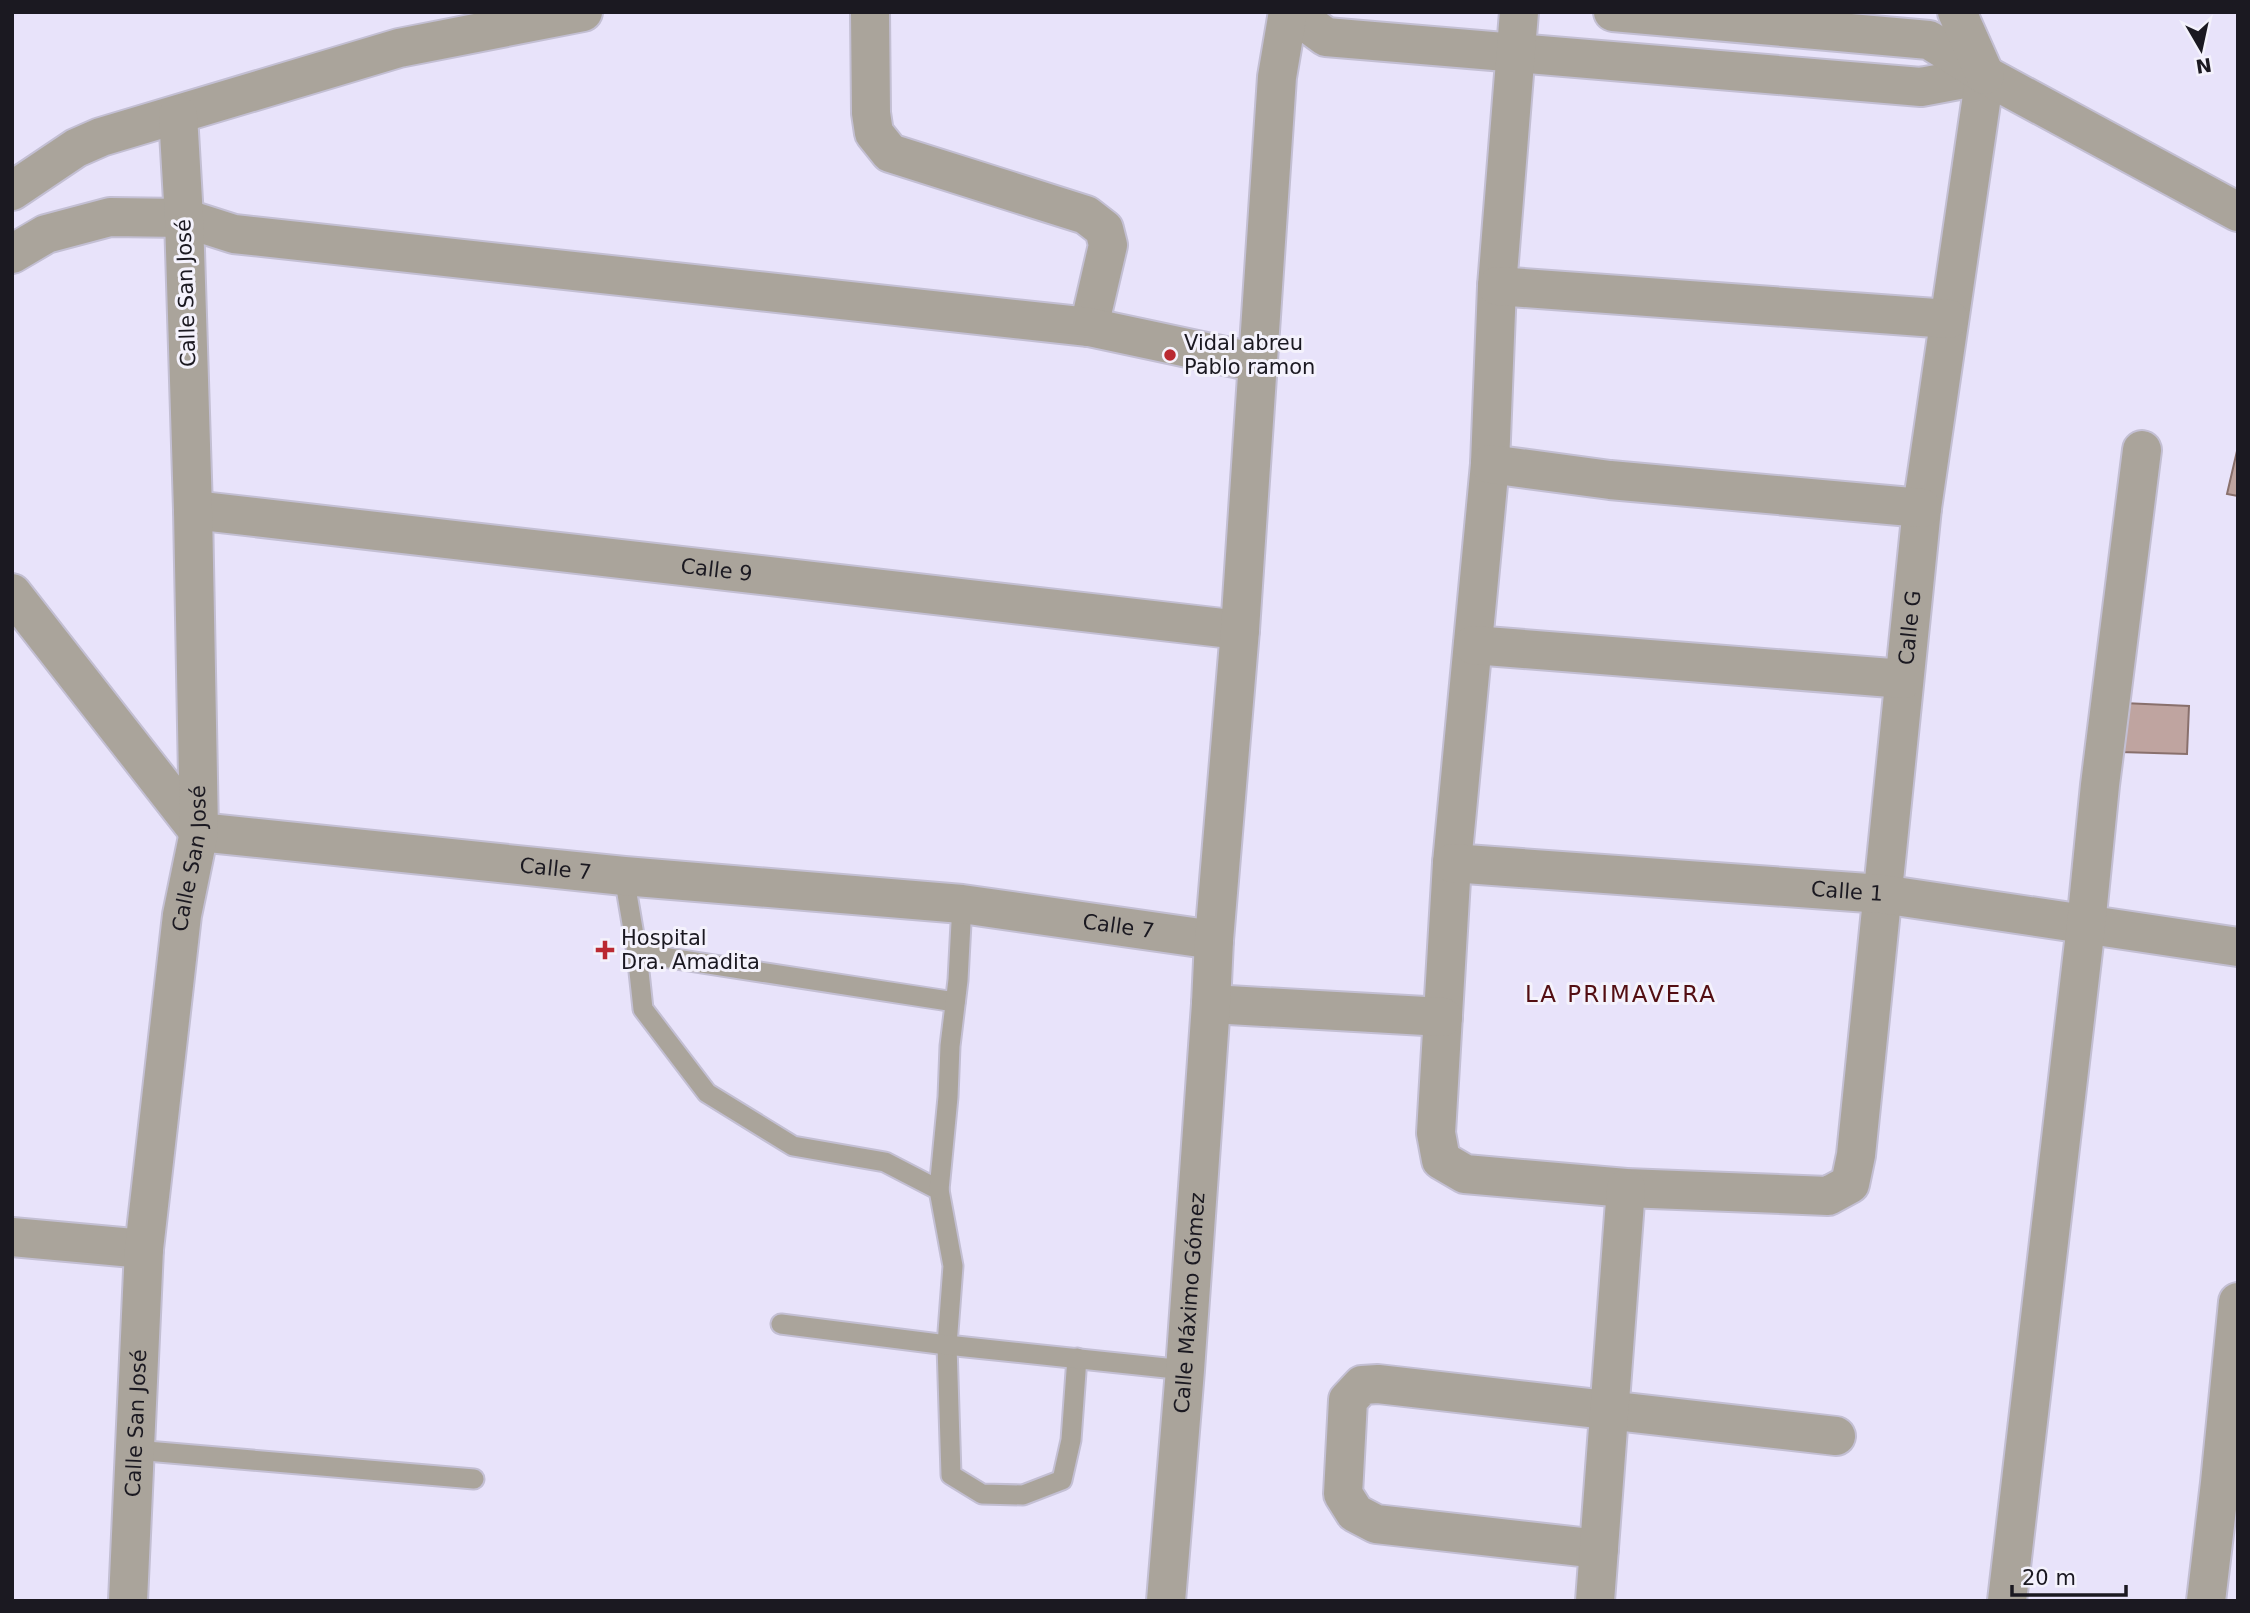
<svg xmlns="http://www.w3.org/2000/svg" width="2250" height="1613" viewBox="0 0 2250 1613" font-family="'DejaVu Sans',sans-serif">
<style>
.building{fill:#bfa4a0;stroke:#89706c;stroke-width:2}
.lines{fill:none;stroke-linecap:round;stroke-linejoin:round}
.service-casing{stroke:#c3bfd3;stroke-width:23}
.minor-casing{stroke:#c3bfd3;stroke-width:42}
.service{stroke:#aaa49b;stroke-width:19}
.minor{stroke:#aaa49b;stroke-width:38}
.poi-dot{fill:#ba2931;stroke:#f4f2fc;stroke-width:2.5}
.labels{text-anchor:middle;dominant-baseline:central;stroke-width:6;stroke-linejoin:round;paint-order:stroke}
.street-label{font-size:21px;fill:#1b1921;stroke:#f4f2fc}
.poi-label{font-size:21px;fill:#1b1921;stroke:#f4f2fc;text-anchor:start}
.neighbourhood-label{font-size:23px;letter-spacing:2px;fill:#530e12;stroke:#f4f2fc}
</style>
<rect width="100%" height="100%" fill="#e8e3fa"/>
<g class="building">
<polygon points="2237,451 2238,451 2238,496 2227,494"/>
<polygon points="2123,703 2189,706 2187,754 2121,752"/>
</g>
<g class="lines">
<defs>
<g id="service">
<polyline points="624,876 637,953 643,1009 707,1093 793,1146 885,1162 939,1190 953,1266 947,1345 951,1475 982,1494 1023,1495 1062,1480 1071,1440 1077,1358"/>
<polyline points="637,953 955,1002"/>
<polyline points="939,1190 948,1097 950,1046 958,980 962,904"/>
<polyline points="781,1324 947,1345 1185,1370"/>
<polyline points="135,1450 474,1479"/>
</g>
<g id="minor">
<polyline points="870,12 871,113 874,133 890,153 1086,215 1104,229 1108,245 1089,327"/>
<polyline points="1292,12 1326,37 1921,87 1985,75"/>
<path id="s1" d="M1519,12L1497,286L1490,464L1452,863L1436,1133L1441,1160L1465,1174L1626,1188L1828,1196L1850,1184L1856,1155L1922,508L1985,75"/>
<polyline points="1613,12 1929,40 1985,75 2238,212"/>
<polyline points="1957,12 1985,75"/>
<polyline points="12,191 76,148 101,137 399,48 583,12"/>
<polyline points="12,254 46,234 110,217 184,218 234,234 1089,327 1258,363"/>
<polyline points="1497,286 1949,319"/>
<polyline points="1490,464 1610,480 1922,508"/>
<path id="s2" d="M193,510L1240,630"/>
<path id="s3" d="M12,593L199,832L624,876L962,904L1214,940"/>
<polyline points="1473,645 1904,679"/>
<path id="s4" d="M1452,863L1882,894L2238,947"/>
<polyline points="1211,1004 1443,1017"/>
<polyline points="12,1237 144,1249"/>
<polyline points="1599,1549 1376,1524 1355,1513 1343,1494 1348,1400 1362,1385 1378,1384 1836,1436"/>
<path id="s5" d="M128,1601L144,1249L182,915L199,832L193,510L184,218L178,115"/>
<path id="s6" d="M1166,1601L1185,1370L1211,1004L1214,940L1240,630L1277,77L1288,12"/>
<polyline points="1595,1601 1626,1188"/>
<polyline points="2007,1601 2086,925 2100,785 2142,450"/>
<polyline points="2206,1601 2220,1483 2238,1302"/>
</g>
</defs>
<use href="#service" class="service-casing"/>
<use href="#minor" class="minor-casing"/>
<use href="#service" class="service"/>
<use href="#minor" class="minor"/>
</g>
<g class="poi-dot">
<circle cx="1170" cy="355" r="7"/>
<path d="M601.5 939.5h7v7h7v7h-7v7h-7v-7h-7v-7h7z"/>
</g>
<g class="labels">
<g class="street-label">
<text transform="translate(186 293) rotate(-92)">Calle San José</text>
<text stroke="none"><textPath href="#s2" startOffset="527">Calle 9</textPath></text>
<text stroke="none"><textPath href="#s1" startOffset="2128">Calle G</textPath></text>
<text stroke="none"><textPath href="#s5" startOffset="746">Calle San José</textPath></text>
<text stroke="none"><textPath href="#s3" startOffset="662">Calle 7</textPath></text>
<text stroke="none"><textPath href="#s4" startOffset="396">Calle 1</textPath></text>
<text stroke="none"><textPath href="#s3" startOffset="1228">Calle 7</textPath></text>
<text stroke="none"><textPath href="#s6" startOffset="299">Calle Máximo Gómez</textPath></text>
<text stroke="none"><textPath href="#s5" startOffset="178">Calle San José</textPath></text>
</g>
<g class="poi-label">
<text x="1184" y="343">Vidal abreu<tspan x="1184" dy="24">Pablo ramon</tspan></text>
<text x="621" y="938">Hospital<tspan x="621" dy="24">Dra. Amadita</tspan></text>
</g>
<g class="neighbourhood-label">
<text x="1621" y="994">LA PRIMAVERA</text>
</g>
</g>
<rect width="2250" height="1613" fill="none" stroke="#1b1921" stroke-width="28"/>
<g transform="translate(2201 49) rotate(171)" stroke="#f4f2fc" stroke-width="5" paint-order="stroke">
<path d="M0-5L12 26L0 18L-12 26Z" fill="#1b1921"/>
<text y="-10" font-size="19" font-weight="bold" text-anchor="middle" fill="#1b1921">N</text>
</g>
<path d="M2012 1585v10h114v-10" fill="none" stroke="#1b1921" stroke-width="3.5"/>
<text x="2022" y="1585" font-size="21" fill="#1b1921" stroke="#f4f2fc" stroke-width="5" paint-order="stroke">20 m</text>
</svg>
